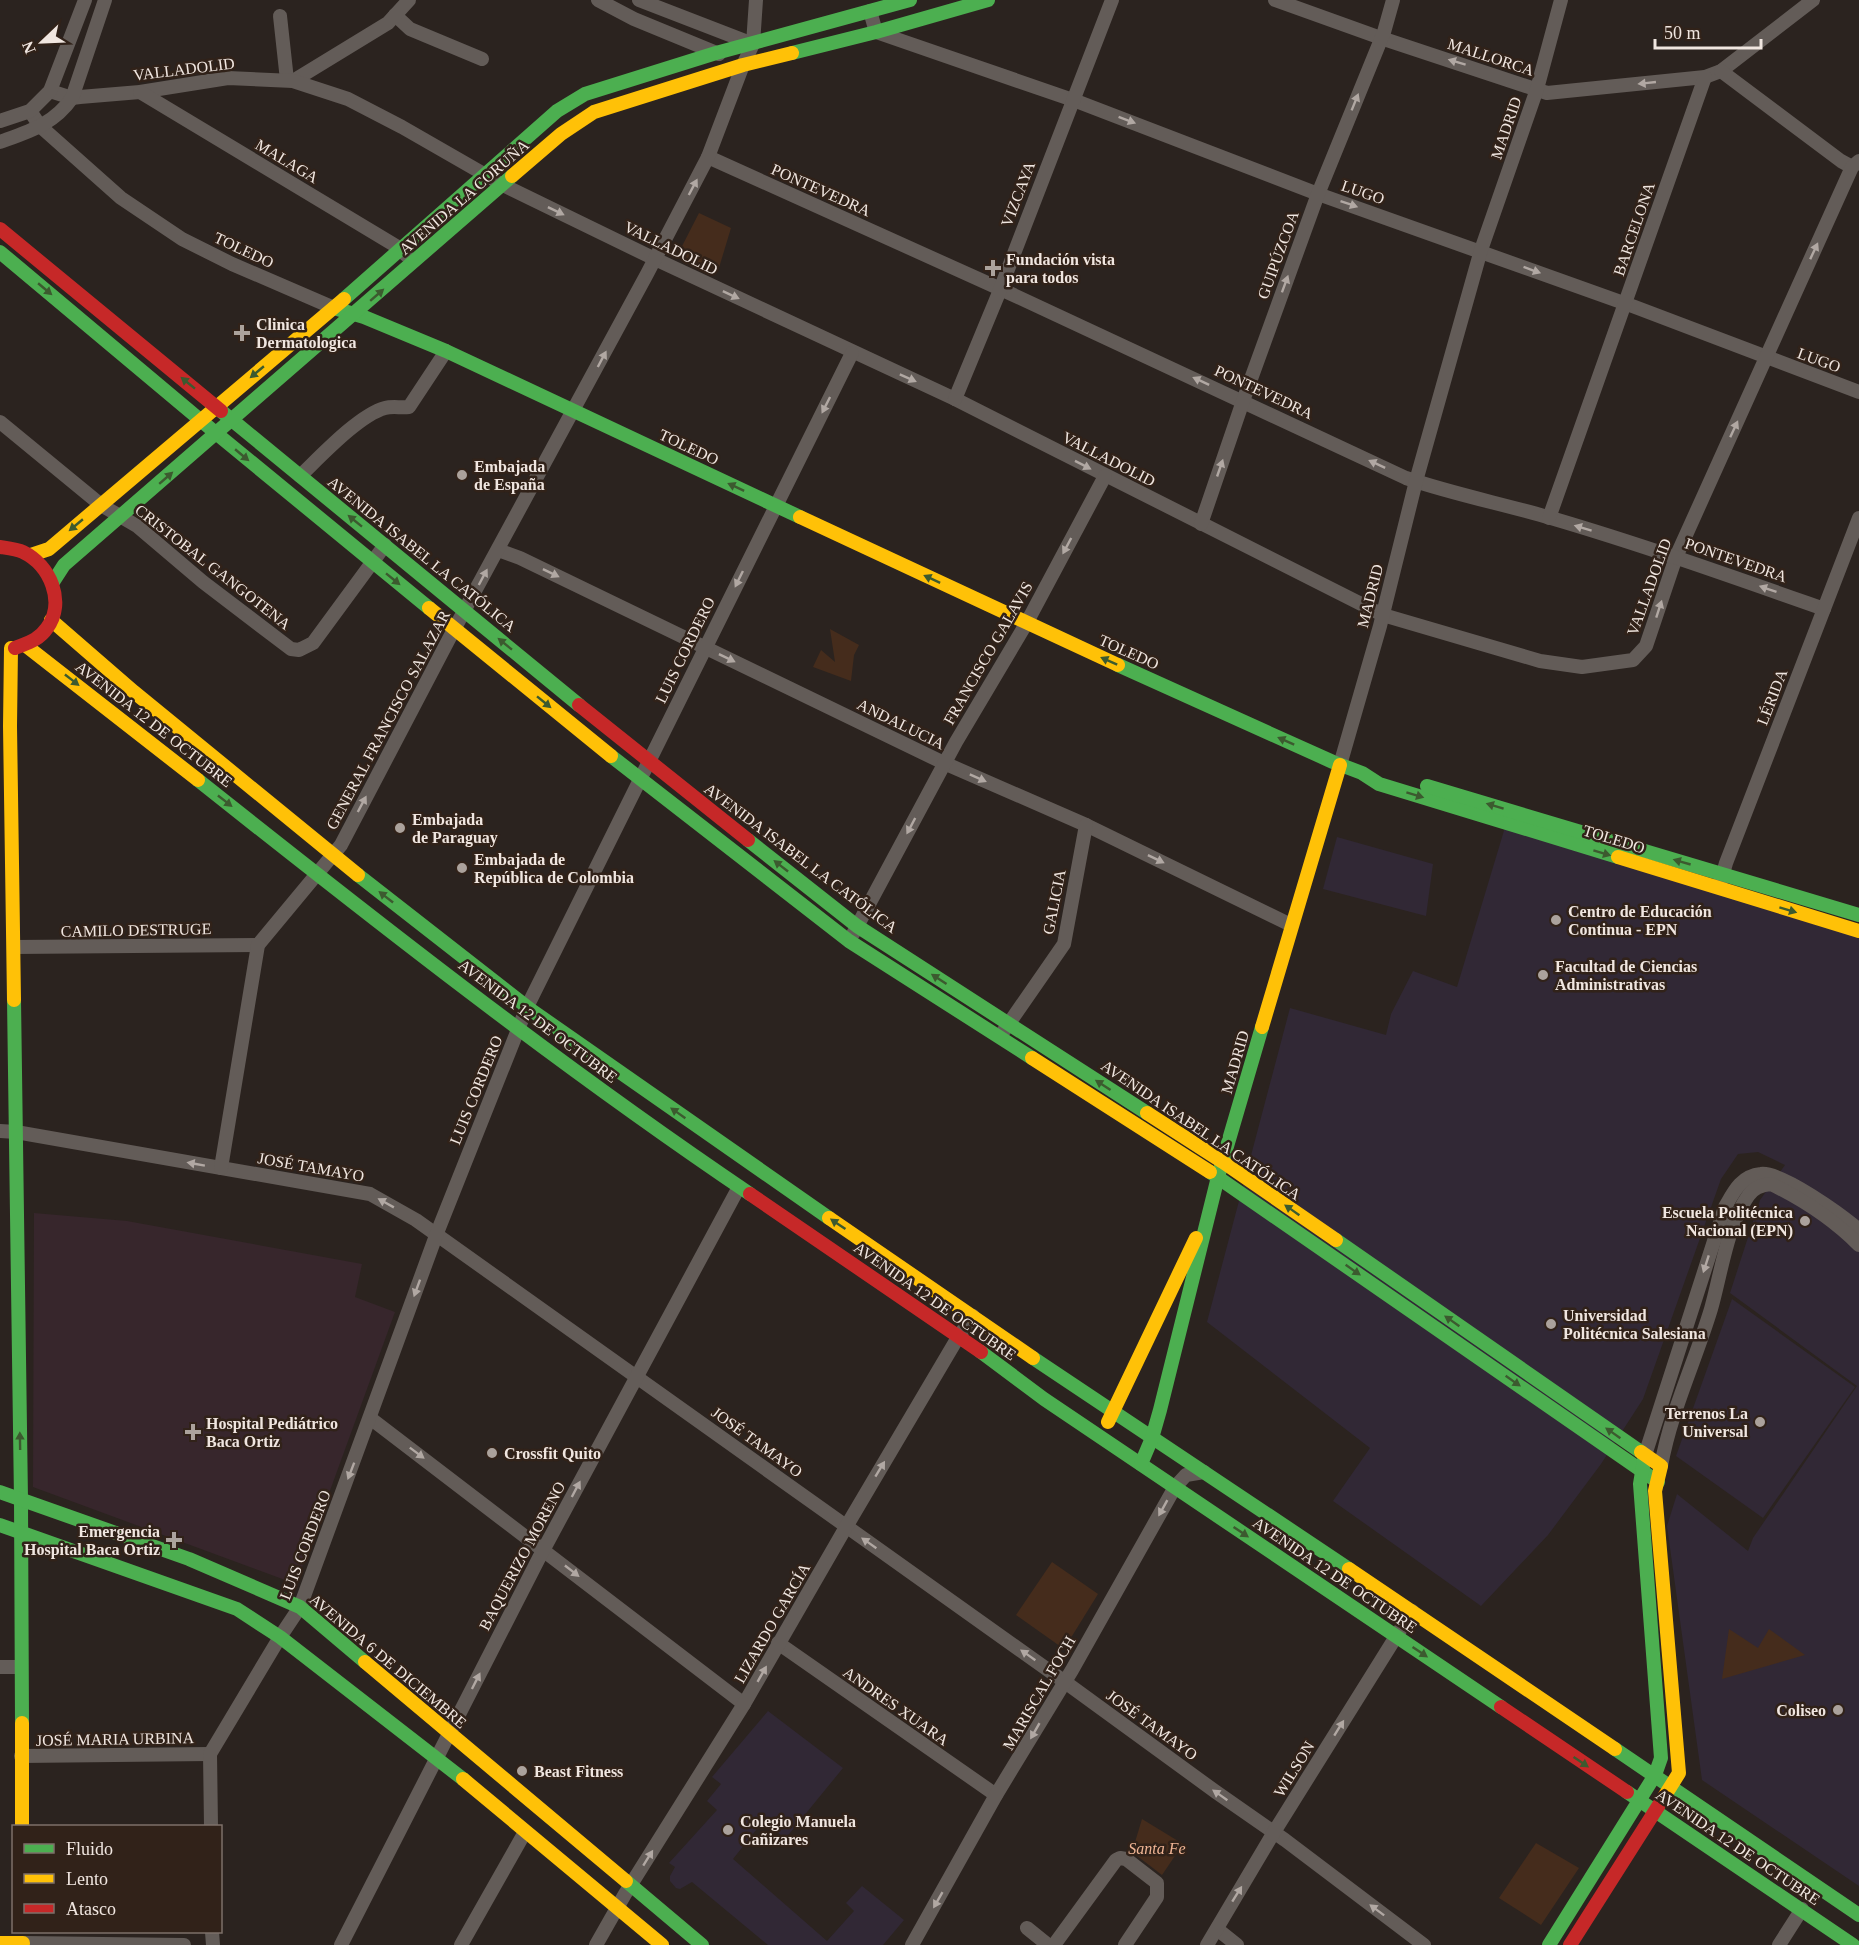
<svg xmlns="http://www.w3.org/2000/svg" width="1859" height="1945" viewBox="0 0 1859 1945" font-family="Georgia,serif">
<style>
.education{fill:#312835}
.medical{fill:#37262c}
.green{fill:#452c1c}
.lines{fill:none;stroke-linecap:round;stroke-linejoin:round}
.street{stroke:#635c58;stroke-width:14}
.fast{stroke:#4caf50;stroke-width:14}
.slow{stroke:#ffc107;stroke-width:14}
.jam{stroke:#c62828;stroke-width:14}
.oneway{fill:#b1a8a3}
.oneway2{fill:#3c5a2f}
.poi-dot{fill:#aba29c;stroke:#312219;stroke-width:2}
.labels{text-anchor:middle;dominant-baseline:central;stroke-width:5;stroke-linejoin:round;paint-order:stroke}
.street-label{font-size:16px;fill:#f0e6e0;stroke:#312219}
.poi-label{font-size:16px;font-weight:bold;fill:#f0e6e0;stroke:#312219;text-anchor:start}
.park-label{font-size:16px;font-style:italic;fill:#f0b595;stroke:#312219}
</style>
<rect width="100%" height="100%" fill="#2b231f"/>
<g class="education">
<polygon points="1506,824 1859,935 1859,1886 1702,1780 1667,1526 1677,1494 1748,1551 1753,1538 1857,1386 1730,1293 1760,1200 1785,1165 1758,1152 1738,1154 1721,1179 1643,1399 1601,1464 1548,1535 1481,1606 1333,1501 1370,1448 1207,1322 1290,1008 1386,1035 1391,1014 1413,971 1457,987"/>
<polygon points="1337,837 1433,864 1426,916 1323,889"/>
<polygon points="1732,1299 1855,1387 1763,1518 1676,1456"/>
<polygon points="768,1711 843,1768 785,1839 764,1820 733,1859 827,1941 854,1911 846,1903 862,1886 904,1920 883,1945 768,1945 692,1882 680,1889 676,1888 670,1881 670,1876 675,1867 669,1863 717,1810 707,1801 721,1784 712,1777"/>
</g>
<polygon class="medical" points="34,1213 127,1221 362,1264 355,1297 395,1312 296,1584 33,1487"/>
<g class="green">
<polygon points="699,213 731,228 718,271 678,254"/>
<polygon points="830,629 859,645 854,655 851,681 813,667 821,650 835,662"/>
<polygon points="1052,1562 1098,1594 1064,1649 1016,1615"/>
<polygon points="1729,1629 1758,1648 1769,1629 1805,1655 1722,1679"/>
<polygon points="1142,1819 1183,1844 1162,1875 1132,1852"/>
<polygon points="1536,1843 1579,1868 1541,1925 1499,1898"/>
</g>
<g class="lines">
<g class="street">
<polyline points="598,0 634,19 719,54"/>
<polyline points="639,0 753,44"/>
<polyline points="1275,0 1381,38 1547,93 1705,77 1721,71 1813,0"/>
<polyline points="870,11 876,32 1076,101 1318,194 1635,307 1859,392"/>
<polyline points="395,15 410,29 482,59"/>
<polyline points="280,16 287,80"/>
<polyline points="1721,71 1841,161 1852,167"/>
<polyline points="293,81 388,23 409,0"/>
<polyline points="50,91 72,98 80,97 140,92 228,78 293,81 348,99 402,127 503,185 655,259 955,399 1383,615 1540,661 1582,667 1633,660 1646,646 1676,557 1852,167 1859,161"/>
<polyline points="140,92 401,249 406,255"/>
<polyline points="30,111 40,126 121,198 182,239 232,264 334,308"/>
<polyline points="0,121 30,111 50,91 85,0"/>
<path d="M0,142C30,131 54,124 72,98L105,0"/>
<path d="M708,157L1005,291L1406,478C1453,494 1503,504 1551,518C1643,545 1733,577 1824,609"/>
<polyline points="955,399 998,295 1112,0"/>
<polyline points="0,422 101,505 137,526 203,582 291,649 299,650 313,643 385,545"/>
<path d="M300,476C321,456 359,415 385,408C392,406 401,408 409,407L446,351"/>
<polyline points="1549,518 1705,77"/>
<polyline points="1201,524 1243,401 1318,194 1384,32 1393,0"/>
<polyline points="498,550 520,558 944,763 1086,825 1291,925"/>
<polyline points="1340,765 1380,626 1416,481 1481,250 1537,89 1561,0"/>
<polyline points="1720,884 1726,863 1859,518"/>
<polyline points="853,934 956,742 1026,624 1105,476"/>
<polyline points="14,947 258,945"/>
<polyline points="1003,1032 1064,944 1086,825"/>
<polyline points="0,1131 16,1132 370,1194 416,1220 1065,1682 1216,1792 1285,1840 1424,1945"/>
<polyline points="221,1168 258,945 341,845 450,637 647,274 708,157 743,65 753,44 756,0"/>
<polyline points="370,1418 744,1704"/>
<path d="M1645,1455L1725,1207C1734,1191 1741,1176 1761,1174C1781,1171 1843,1216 1859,1230"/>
<path d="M1661,1466C1671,1411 1695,1362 1711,1309C1721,1274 1727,1226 1748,1196C1753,1188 1761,1185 1771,1184C1802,1199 1835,1221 1859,1245"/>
<polyline points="778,1643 996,1795"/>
<polyline points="0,1667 21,1667"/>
<polyline points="21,1756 210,1754"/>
<polyline points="211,1826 210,1754 280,1637 300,1607 437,1233 527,1007 852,353"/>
<polyline points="1027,1928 1048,1945"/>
<polyline points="1217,1929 1237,1945"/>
<polyline points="212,1932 213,1945"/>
<polyline points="23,1943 184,1945"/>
<polyline points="341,1945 539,1558 739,1187"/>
<polyline points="461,1945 525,1832"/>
<polyline points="596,1945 625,1894 744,1704 846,1527 957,1339 973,1316"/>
<polyline points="912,1945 996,1795 1072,1670 1175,1487 1186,1475 1204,1472"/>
<polyline points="1054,1945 1116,1860 1120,1858 1126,1859 1157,1883 1157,1897 1125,1945"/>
<polyline points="1207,1945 1274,1832 1412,1611"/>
<polyline points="1779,1945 1802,1909"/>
</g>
<g class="fast">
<polyline points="792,53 876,32 988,0"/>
<polyline points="0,252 217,434 429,608"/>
<polyline points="344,299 557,111 585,94 716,53 910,0"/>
<polyline points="334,308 364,317 446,351 800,517"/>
<polyline points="221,411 579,705"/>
<polyline points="53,582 64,565 512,176"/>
<polyline points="1118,665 1333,762 1362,773 1379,784 1618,857"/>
<polyline points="611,756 849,941 1032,1058"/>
<path d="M198,780C378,923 559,1065 750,1194"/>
<polyline points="1427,786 1859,915"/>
<polyline points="748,840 857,926 1147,1113"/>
<polyline points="358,875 531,1010 829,1218"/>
<polyline points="14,1000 21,1500 22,1723"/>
<polyline points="1210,1172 1658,1482"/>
<polyline points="1336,1240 1641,1452"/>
<polyline points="981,1352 1044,1399 1501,1707"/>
<polyline points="1033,1358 1349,1569"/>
<polyline points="1141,1464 1152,1438 1160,1410 1218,1177 1262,1027"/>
<polyline points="0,1492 189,1559 300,1607 365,1662"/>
<polyline points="0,1525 237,1609 280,1637 463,1779"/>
<polyline points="1615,1749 1859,1915"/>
<polyline points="1627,1792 1853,1945"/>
<polyline points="626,1881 702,1945"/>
<polyline points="1549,1945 1655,1775 1661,1758 1640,1484 1644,1460"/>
</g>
<g class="slow">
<polyline points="512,176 561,134 594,112 743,65 792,53"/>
<polyline points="800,517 1118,665"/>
<polyline points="31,555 49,549 344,299"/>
<polyline points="429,608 611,756"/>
<polyline points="51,620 134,692 358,875"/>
<polyline points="25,645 198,780"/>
<polyline points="11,648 10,726 14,1000"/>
<polyline points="1618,857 1859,931"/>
<polyline points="1262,1027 1340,765"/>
<polyline points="1032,1058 1210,1172"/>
<polyline points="1147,1113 1223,1162 1336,1240"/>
<polyline points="829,1218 1033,1358"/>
<polyline points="1108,1422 1196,1238"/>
<polyline points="1641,1452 1661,1466 1655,1491 1679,1773 1664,1797"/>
<polyline points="1349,1569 1615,1749"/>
<polyline points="365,1662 626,1881"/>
<polyline points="22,1723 22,1826"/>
<polyline points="463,1779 662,1945"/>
<polyline points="0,1943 23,1943"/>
</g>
<g class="jam">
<polyline points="0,229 221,411"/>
<path d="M0,547C7,548 17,549 23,552C50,565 66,602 47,628C39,640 27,643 15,648"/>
<polyline points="579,705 748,840"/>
<polyline points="750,1194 981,1352"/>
<polyline points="1501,1707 1627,1792"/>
<polyline points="1570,1945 1664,1797"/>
</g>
</g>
<defs><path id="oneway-solid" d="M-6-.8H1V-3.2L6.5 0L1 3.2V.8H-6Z" transform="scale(1.5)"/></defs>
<g class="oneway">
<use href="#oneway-solid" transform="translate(1457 62) rotate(-163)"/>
<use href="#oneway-solid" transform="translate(1647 83) rotate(174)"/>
<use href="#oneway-solid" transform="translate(1355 102) rotate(-68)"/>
<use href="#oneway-solid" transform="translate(1127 120) rotate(21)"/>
<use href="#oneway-solid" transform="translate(693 187) rotate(-62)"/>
<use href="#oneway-solid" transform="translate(1349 204) rotate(19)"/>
<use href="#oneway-solid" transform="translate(556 211) rotate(26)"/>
<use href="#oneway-solid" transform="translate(1814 251) rotate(-65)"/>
<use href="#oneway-solid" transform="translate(1532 270) rotate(20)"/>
<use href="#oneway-solid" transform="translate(1285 284) rotate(-70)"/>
<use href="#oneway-solid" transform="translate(731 295) rotate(25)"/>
<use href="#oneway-solid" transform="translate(602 359) rotate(-62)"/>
<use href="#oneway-solid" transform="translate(908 378) rotate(24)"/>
<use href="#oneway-solid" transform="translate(1201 381) rotate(-155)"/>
<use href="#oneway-solid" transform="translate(826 405) rotate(117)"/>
<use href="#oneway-solid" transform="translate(1734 429) rotate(-65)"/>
<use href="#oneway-solid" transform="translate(1377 464) rotate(-155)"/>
<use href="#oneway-solid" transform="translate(1083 465) rotate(27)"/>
<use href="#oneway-solid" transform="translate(1220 468) rotate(-71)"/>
<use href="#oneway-solid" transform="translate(1583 528) rotate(-163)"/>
<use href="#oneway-solid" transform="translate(1067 546) rotate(118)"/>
<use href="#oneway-solid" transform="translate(551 573) rotate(26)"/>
<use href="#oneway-solid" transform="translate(483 577) rotate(-62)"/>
<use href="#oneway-solid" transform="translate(739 579) rotate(116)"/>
<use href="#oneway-solid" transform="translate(1768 589) rotate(-161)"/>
<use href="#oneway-solid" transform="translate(1659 609) rotate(-72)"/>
<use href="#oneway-solid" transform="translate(727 658) rotate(26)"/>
<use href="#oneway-solid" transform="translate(978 778) rotate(24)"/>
<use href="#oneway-solid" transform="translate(362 804) rotate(-62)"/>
<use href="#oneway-solid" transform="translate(911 826) rotate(118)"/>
<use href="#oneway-solid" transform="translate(1156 859) rotate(26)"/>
<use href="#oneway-solid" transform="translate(196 1164) rotate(-170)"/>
<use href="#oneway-solid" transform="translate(386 1203) rotate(-151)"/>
<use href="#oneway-solid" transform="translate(1706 1264) rotate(108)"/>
<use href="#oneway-solid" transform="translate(417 1288) rotate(110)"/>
<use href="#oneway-solid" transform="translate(417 1453) rotate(37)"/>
<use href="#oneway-solid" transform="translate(880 1469) rotate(-59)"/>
<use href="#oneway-solid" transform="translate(351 1471) rotate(111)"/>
<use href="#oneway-solid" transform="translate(576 1489) rotate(-62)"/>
<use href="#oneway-solid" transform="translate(1163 1508) rotate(119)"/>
<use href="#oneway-solid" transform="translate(869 1543) rotate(-145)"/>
<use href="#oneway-solid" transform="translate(572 1571) rotate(38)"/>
<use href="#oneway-solid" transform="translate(1028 1655) rotate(-145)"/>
<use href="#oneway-solid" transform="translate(762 1674) rotate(-60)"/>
<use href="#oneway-solid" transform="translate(476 1681) rotate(-63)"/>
<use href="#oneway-solid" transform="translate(1339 1728) rotate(-58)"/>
<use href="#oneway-solid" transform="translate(1035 1731) rotate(120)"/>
<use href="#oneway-solid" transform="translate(1220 1795) rotate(-145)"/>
<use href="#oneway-solid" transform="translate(648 1858) rotate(-58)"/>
<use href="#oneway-solid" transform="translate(1237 1894) rotate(-58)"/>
<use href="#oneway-solid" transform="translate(938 1900) rotate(120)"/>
<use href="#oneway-solid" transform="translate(1377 1910) rotate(-143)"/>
</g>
<g class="oneway2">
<use href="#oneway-solid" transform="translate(45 289) rotate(40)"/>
<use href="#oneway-solid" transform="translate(377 295) rotate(-41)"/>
<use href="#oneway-solid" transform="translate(257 372) rotate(140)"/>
<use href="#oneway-solid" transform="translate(188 383) rotate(-141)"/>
<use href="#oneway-solid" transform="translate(242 455) rotate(40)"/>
<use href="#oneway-solid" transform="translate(166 478) rotate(-41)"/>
<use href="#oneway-solid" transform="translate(736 487) rotate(-155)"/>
<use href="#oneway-solid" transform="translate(355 521) rotate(-141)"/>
<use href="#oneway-solid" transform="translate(76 525) rotate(140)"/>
<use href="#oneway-solid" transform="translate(393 579) rotate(39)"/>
<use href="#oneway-solid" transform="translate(932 579) rotate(-155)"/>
<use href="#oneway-solid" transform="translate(505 644) rotate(-141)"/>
<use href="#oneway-solid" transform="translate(1109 661) rotate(-156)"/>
<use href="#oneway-solid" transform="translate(72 680) rotate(38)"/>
<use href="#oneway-solid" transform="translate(544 702) rotate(39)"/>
<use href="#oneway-solid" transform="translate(1286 741) rotate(-156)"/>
<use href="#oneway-solid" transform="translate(1415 795) rotate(17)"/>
<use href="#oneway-solid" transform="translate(225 801) rotate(38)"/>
<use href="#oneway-solid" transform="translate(1495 806) rotate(-163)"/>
<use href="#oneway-solid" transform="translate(1602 853) rotate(17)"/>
<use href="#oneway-solid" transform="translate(1682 862) rotate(-164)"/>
<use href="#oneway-solid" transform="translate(781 866) rotate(-142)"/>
<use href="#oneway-solid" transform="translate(386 897) rotate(-142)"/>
<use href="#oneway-solid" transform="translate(1788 910) rotate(17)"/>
<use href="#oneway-solid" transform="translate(939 979) rotate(-147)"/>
<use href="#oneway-solid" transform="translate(1103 1085) rotate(-147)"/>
<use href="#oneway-solid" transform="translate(678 1113) rotate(-145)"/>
<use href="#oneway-solid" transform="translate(1292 1210) rotate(-145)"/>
<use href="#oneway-solid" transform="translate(838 1224) rotate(-146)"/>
<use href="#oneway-solid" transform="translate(1353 1270) rotate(35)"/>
<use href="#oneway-solid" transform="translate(1452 1321) rotate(-145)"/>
<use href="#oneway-solid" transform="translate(1513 1381) rotate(35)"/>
<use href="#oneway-solid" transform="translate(1613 1433) rotate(-145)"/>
<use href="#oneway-solid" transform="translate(20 1441) rotate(-91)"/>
<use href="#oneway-solid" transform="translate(1241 1532) rotate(34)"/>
<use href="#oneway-solid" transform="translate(1420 1652) rotate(34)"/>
<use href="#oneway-solid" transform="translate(1581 1762) rotate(34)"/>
</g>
<g class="poi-dot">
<path d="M990 259h6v6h6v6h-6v6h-6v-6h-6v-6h6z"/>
<path d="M239 324h6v6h6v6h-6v6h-6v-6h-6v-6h6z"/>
<circle cx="462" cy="475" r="6"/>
<circle cx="400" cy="828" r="6"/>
<circle cx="462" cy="868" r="6"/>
<circle cx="1556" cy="920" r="6"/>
<circle cx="1543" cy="975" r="6"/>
<circle cx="1805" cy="1221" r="6"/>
<circle cx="1551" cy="1324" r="6"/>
<circle cx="1760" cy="1422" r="6"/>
<path d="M190 1423h6v6h6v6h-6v6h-6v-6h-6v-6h6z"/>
<circle cx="492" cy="1453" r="6"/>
<path d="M171 1531h6v6h6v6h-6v6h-6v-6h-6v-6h6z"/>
<circle cx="1838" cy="1710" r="6"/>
<circle cx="522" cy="1771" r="6"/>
<circle cx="728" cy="1830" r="6"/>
</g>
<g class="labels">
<g class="street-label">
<text transform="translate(1491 57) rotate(18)">MALLORCA</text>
<text transform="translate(184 69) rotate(-7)">VALLADOLID</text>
<text transform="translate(1506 128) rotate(-71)">MADRID</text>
<text transform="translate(287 161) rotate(31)">MALAGA</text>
<text transform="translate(821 190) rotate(24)">PONTEVEDRA</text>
<text transform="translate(1363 192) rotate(19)">LUGO</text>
<text transform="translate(1018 194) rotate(-69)">VIZCAYA</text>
<text transform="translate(464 197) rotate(-41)">AVENIDA LA CORUÑA</text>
<text transform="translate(1634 229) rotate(-71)">BARCELONA</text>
<text transform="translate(671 248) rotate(26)">VALLADOLID</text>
<text transform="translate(244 250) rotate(25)">TOLEDO</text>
<text transform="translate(1278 255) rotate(-70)">GUIPÚZCOA</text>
<text transform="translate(1819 360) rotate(20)">LUGO</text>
<text transform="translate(1264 392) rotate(25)">PONTEVEDRA</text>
<text transform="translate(689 447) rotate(25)">TOLEDO</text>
<text transform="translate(1109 459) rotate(27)">VALLADOLID</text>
<text transform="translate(422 554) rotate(39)">AVENIDA ISABEL LA CATÓLICA</text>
<text transform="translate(1736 560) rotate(19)">PONTEVEDRA</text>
<text transform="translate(213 567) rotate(38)">CRISTOBAL GANGOTENA</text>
<text transform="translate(1649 587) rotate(-70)">VALLADOLID</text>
<text transform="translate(1370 596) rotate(-76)">MADRID</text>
<text transform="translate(685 650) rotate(-64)">LUIS CORDERO</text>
<text transform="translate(1129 652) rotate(24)">TOLEDO</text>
<text transform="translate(988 653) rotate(-60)">FRANCISCO GALAVIS</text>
<text transform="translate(1772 697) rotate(-69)">LÉRIDA</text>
<text transform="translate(388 720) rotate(-62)">GENERAL FRANCISCO SALAZAR</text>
<text transform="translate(154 724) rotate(38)">AVENIDA 12 DE OCTUBRE</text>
<text transform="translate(901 724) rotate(26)">ANDALUCIA</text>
<text transform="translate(1614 839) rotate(17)">TOLEDO</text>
<text transform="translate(801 858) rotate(37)">AVENIDA ISABEL LA CATÓLICA</text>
<text transform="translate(1054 902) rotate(-79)">GALICIA</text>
<text transform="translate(136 930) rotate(-1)">CAMILO DESTRUGE</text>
<text transform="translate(538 1021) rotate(37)">AVENIDA 12 DE OCTUBRE</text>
<text transform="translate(1235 1062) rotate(-74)">MADRID</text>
<text transform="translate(476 1090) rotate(-68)">LUIS CORDERO</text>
<text transform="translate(1201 1130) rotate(34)">AVENIDA ISABEL LA CATÓLICA</text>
<text transform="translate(311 1167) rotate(10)">JOSÉ TAMAYO</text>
<text transform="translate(935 1301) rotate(35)">AVENIDA 12 DE OCTUBRE</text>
<text transform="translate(757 1442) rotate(36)">JOSÉ TAMAYO</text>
<text transform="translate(305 1545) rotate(-69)">LUIS CORDERO</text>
<text transform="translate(522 1556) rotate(-62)">BAQUERIZO MORENO</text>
<text transform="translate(1335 1575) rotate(34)">AVENIDA 12 DE OCTUBRE</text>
<text transform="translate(772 1623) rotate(-60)">LIZARDO GARCÍA</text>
<text transform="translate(388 1661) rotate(40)">AVENIDA 6 DE DICIEMBRE</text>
<text transform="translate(1039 1693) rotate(-60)">MARISCAL FOCH</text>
<text transform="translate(896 1706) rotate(35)">ANDRES XUARA</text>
<text transform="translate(1152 1725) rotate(36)">JOSÉ TAMAYO</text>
<text transform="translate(115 1739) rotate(-1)">JOSÉ MARIA URBINA</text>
<text transform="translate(1294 1769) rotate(-58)">WILSON</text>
<text transform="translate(1738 1847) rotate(34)">AVENIDA 12 DE OCTUBRE</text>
</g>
<g class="poi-label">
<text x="1006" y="259">Fundación vista<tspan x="1006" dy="18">para todos</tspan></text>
<text x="256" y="324">Clinica<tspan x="256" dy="18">Dermatologica</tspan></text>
<text x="474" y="466">Embajada<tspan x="474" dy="18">de España</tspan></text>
<text x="412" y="819">Embajada<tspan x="412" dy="18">de Paraguay</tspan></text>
<text x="474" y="859">Embajada de<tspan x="474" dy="18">República de Colombia</tspan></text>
<text x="1568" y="911">Centro de Educación<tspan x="1568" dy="18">Continua - EPN</tspan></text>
<text x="1555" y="966">Facultad de Ciencias<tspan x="1555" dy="18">Administrativas</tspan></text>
<text x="1793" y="1212" text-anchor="end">Escuela Politécnica<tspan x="1793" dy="18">Nacional (EPN)</tspan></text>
<text x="1563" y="1315">Universidad<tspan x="1563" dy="18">Politécnica Salesiana</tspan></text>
<text x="1748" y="1413" text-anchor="end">Terrenos La<tspan x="1748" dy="18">Universal</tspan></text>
<text x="206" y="1423">Hospital Pediátrico<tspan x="206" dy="18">Baca Ortiz</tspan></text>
<text x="504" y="1453">Crossfit Quito</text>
<text x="160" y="1531" text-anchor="end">Emergencia<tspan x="160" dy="18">Hospital Baca Ortiz</tspan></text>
<text x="1826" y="1710" text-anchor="end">Coliseo</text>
<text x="534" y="1771">Beast Fitness</text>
<text x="740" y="1821">Colegio Manuela<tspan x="740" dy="18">Cañizares</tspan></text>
</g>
<g class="park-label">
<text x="1157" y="1848">Santa Fe</text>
</g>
</g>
<rect x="12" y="1825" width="210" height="108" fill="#312219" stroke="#7d7069" stroke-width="1.5"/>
<rect x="24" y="1844" width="30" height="9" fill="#4caf50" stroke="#7d7069" stroke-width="1.5"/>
<text x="66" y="1855" font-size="18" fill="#f0e6e0">Fluido</text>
<rect x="24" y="1874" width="30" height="9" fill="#ffc107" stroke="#7d7069" stroke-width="1.5"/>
<text x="66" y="1885" font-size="18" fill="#f0e6e0">Lento</text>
<rect x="24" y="1904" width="30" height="9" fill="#c62828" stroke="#7d7069" stroke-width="1.5"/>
<text x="66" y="1915" font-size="18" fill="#f0e6e0">Atasco</text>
<g transform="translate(42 42) rotate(247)" stroke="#312219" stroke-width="4.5" paint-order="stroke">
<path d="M0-4.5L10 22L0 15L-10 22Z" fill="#f0e6e0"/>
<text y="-9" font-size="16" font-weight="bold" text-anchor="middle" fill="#f0e6e0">N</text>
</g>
<path d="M1655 39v9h106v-9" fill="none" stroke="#f0e6e0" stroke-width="3"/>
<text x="1664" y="39" font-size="18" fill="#f0e6e0" stroke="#312219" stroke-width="4.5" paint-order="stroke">50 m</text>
</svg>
